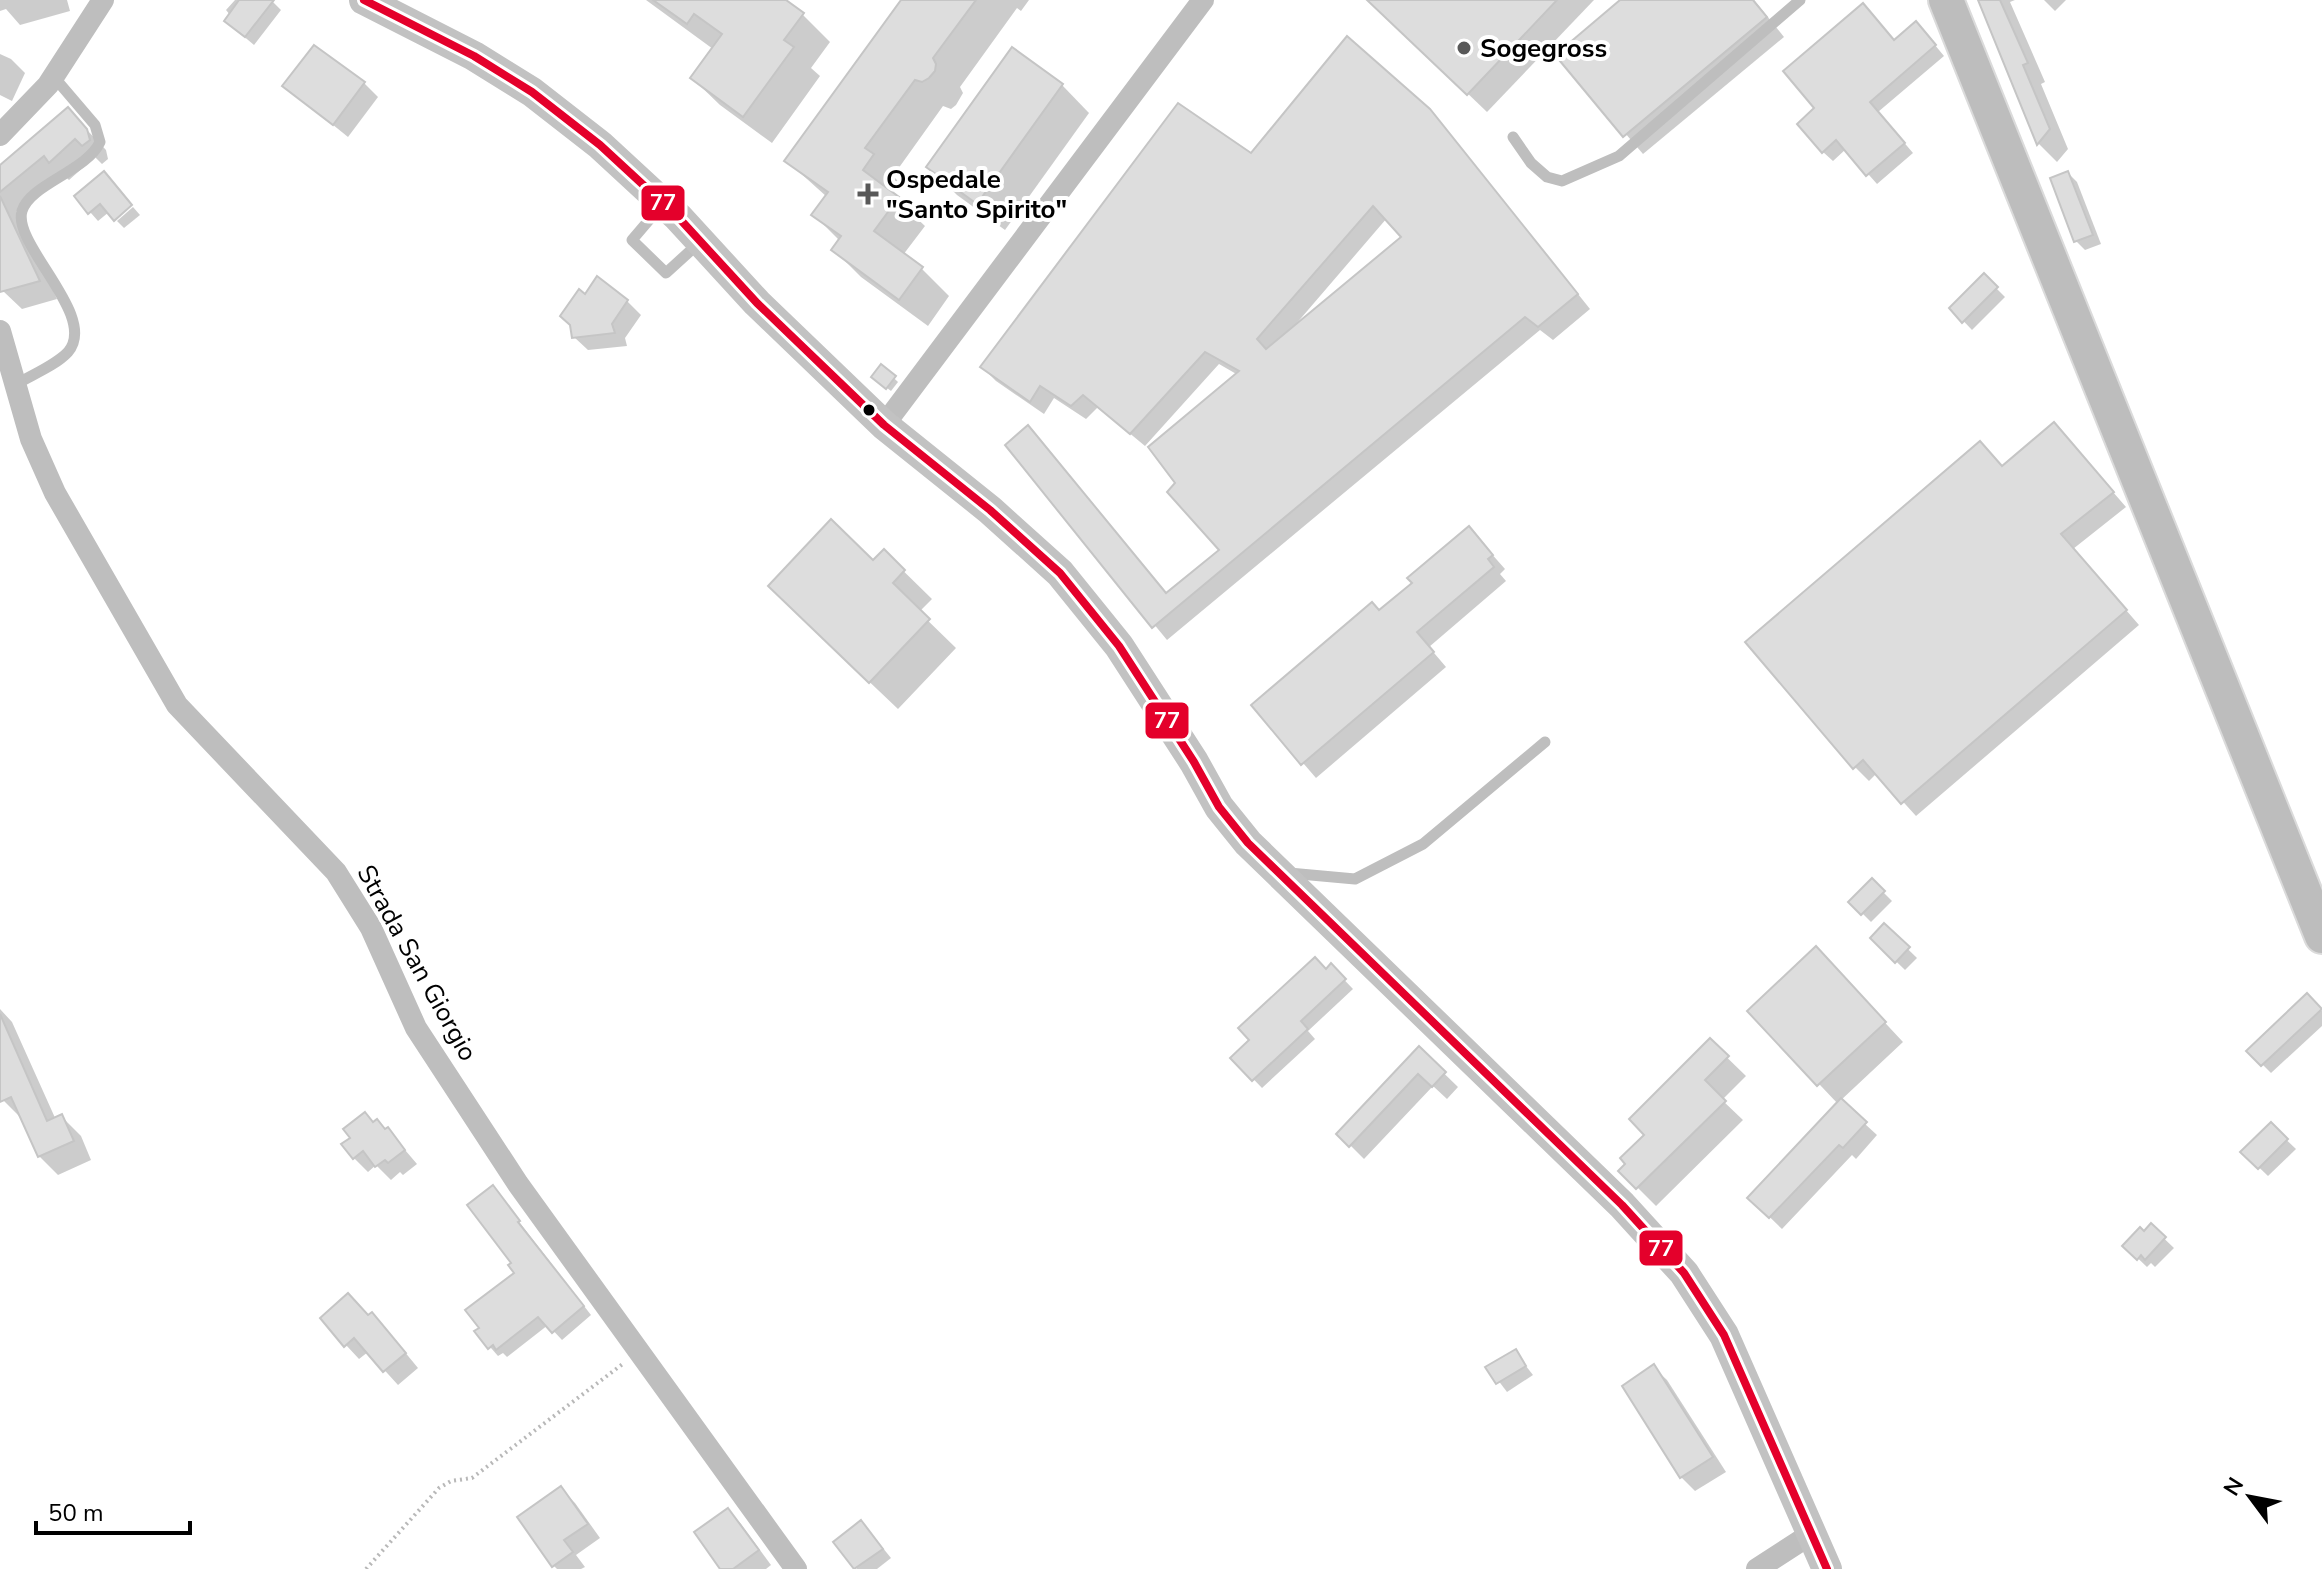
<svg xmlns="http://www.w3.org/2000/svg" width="2322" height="1569" viewBox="0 0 2322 1569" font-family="'Nunito Sans',sans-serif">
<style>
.shadow{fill:#0003;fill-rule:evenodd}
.building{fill:#ddd;stroke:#c5c5c5;stroke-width:2;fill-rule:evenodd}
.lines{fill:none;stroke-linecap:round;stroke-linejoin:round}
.primary-casing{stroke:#dbdbdb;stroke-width:38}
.path{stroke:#b8b8b8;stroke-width:4;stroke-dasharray:2 4;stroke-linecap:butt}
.lane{stroke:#bebebe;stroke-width:11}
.street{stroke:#bebebe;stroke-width:22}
.secondary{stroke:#c2c2c2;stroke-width:30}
.primary{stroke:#bdbdbd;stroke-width:34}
.bus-1-casing{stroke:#fff;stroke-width:14}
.bus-1{stroke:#e4002b;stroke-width:8}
.poi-dot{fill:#595959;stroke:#fff;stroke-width:3}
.bus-dot{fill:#000;stroke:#fff;stroke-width:3}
.labels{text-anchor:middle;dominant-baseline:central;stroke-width:8;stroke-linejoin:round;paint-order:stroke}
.poi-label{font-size:26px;font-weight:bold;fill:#000;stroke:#fff;text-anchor:start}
.street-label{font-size:26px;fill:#000;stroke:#fff}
.line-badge{stroke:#fff;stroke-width:3}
.badge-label{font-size:22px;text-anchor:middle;font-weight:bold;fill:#fff}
</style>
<rect width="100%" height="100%" fill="#fff"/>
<g class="shadow">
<polygon points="0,0 67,0 70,11 20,25 6,9 0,11"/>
<polygon points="235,0 271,0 281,10 254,45 235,29 230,15 226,10"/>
<polygon points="646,0 783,0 802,14 830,42 811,68 820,76 772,143 720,105 692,78 713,49"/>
<polygon points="904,0 1029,0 1021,11 1017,8 960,87 963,93 956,105 951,109 943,106 893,176 900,183 892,195 925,226 903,255 922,269 949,296 928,326 861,277 834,250 840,241 814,215 827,197 787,161"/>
<polygon points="1370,0 1594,0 1487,112"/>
<polygon points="1623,0 1754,0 1784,37 1643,154 1558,55"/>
<polygon points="1980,0 2015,0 2010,2 2045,82 2041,84 2068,149 2057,162 2039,144"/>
<polygon points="2044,0 2066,0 2055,11"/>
<polygon points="1925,33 1944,56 1878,112 1913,153 1877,184 1846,149 1833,161 1823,152 1817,109 1895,42"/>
<polygon points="0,54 11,59 25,73 12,101 0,95"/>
<polygon points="364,83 378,97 348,137 285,86"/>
<polygon points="1062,85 1089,113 1005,230 957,195 929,167"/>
<polygon points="68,110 106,150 108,159 102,164 95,157 69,180 63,174 16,212 57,299 22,309 3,291 0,280 0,167"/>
<path d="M1428,110L1443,125L1590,309L1553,340L1540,330L1167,640L1007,446L1028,427L1167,594L1222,550L1178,483L1238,375L1219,364L1145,446L1098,407L1086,419L1054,398L1044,414L996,381L982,367L1251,156ZM1387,218L1404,237L1297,326L1296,324Z"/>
<polygon points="2068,173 2077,182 2101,244 2085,250 2076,241"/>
<polygon points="76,196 131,204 109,212 98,221"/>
<polygon points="133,207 140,215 124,228 117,221"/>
<polygon points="1984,276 2005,297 1972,330 1952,309"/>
<polygon points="585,296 627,301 641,315 625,338 627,346 588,350 574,337"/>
<polygon points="882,367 898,382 891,391 878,381"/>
<polygon points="2067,439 2126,507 2073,549 2139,625 1916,816 1877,773 1869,781 1855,767 2003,468"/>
<polygon points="1482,543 1505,569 1500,574 1506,581 1429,647 1446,667 1316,778 1253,705 1380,613"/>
<polygon points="884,552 932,599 919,612 956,648 898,709 798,614 873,563"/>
<polygon points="1872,881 1892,901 1871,922 1851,902"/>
<polygon points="1884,926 1917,958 1905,970 1872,938"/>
<polygon points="1331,966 1353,989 1308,1031 1315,1039 1262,1088 1233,1058"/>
<polygon points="1834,968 1903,1042 1840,1101 1877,1135 1856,1159 1852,1155 1782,1229 1750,1198 1838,1104 1750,1011"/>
<polygon points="2307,996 2322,1011 2322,1026 2271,1073 2249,1051"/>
<polygon points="0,1009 12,1022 56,1120 62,1117 81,1136 91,1160 58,1175 39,1156 22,1119 3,1100 0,1094"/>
<polygon points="1710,1041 1746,1076 1722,1100 1743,1120 1656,1206 1621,1171"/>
<polygon points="1419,1049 1458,1087 1447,1099 1433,1086 1364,1159 1339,1134"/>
<polygon points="2271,1125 2296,1149 2268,1176 2243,1152"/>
<polygon points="388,1130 417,1164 403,1175 400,1172 391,1180 376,1165 368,1172 354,1158"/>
<polygon points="493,1188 591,1315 562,1340 548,1325 507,1357 503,1353 498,1356 477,1332 517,1273"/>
<polygon points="2151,1226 2174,1248 2155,1267 2151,1263 2147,1267 2125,1246"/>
<polygon points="369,1317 385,1328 418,1368 398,1385 368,1352 359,1359 346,1345"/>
<polygon points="1515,1352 1533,1375 1507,1392 1488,1367"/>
<polygon points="1653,1367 1667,1380 1726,1472 1695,1491 1681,1477"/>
<polygon points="561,1489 575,1503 600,1538 576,1555 585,1567 581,1569 557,1569 553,1565"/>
<polygon points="728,1510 741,1524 771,1565 766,1569 723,1569"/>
<polygon points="869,1531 891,1558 877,1569 857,1569 836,1542"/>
</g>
<g class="building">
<polygon points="239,0 274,0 245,37 224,21"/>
<polygon points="653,0 786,0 804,13 784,40 794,47 743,117 690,78 722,34 694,14 687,24"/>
<polygon points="901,0 976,0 933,58 936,64 935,71 929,78 922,82 915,80 865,148 874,154 863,170 899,197 874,231 923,267 899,300 831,250 841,236 811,215 828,192 784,161"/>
<polygon points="1367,0 1557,0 1467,95"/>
<polygon points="1620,0 1753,0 1767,17 1623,137 1555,55"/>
<polygon points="1978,0 2000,0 2028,63 2023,65 2050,129 2037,145"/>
<polygon points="1863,3 1894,40 1916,21 1936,45 1870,102 1905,143 1866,176 1836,140 1822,153 1797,124 1814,108 1783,71"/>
<path d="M1347,36L1430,109L1578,294L1538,327L1525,317L1152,628L1005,445L1028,425L1166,593L1219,550L1167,492L1175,483L1148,447L1239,371L1205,352L1130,434L1083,395L1071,406L1040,386L1030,402L980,367L1178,103L1251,153ZM1373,206L1401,237L1266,349L1257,339Z"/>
<polygon points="314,45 365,82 333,125 282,86"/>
<polygon points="1012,47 1063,84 977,204 926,167"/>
<polygon points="68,107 87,129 90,140 82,146 75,139 49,163 44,156 0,192 0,165"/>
<polygon points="104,171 132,205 114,221 100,204 88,214 74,196"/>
<polygon points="2068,171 2093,235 2074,242 2050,178"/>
<polygon points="0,196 40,281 0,292"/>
<polygon points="1984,273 1998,287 1962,323 1949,308"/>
<polygon points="597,276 628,300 612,324 615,333 572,338 570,325 560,316 579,289 585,294"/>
<polygon points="881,364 896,376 886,389 871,377"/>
<polygon points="2054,422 2114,492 2061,534 2127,610 1901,804 1863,760 1853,769 1745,642 1980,441 2002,466"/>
<polygon points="831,519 873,560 884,549 905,570 893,583 930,619 869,683 768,586"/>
<polygon points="1469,526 1493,555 1488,559 1494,567 1417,632 1434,652 1301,765 1251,705 1372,602 1379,610 1412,583 1407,578"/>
<polygon points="1872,878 1885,891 1861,915 1848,902"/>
<polygon points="1884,923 1910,947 1895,963 1870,938"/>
<polygon points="1816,946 1886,1022 1817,1086 1747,1011"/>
<polygon points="1315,957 1326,969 1331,963 1346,979 1301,1021 1308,1029 1252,1081 1230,1058 1249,1040 1238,1028"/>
<polygon points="2307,993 2322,1009 2261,1066 2246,1051"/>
<polygon points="0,1014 47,1121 62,1114 74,1141 38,1157 11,1097 0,1102"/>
<polygon points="1710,1038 1729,1056 1705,1080 1726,1101 1636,1189 1618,1171 1625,1164 1620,1158 1644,1135 1629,1119"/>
<polygon points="1419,1046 1446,1072 1432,1087 1418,1074 1349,1147 1336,1134"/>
<polygon points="1841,1098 1867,1122 1843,1148 1839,1145 1769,1218 1747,1198"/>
<polygon points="365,1112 373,1122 377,1119 385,1129 388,1127 405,1150 388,1163 385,1160 375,1167 363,1151 353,1159 341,1144 350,1138 343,1129"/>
<polygon points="2271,1122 2288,1139 2258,1169 2240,1152"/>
<polygon points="493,1185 520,1221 518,1222 584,1306 552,1333 538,1317 496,1350 493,1345 488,1349 474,1331 479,1328 465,1310 514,1273 508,1265 511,1263 467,1205"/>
<polygon points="2151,1223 2166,1237 2145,1260 2141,1255 2137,1260 2122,1246 2140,1227 2144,1231"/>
<polygon points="348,1293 368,1315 372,1312 406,1353 383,1372 354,1338 344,1347 320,1318"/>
<polygon points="1516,1349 1526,1366 1496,1384 1485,1367"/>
<polygon points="1654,1364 1713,1457 1680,1478 1622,1386"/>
<polygon points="561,1486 588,1524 564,1540 573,1552 552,1567 517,1517"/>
<polygon points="728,1508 759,1550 733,1569 720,1569 694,1532"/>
<polygon points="861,1520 883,1549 854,1569 833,1542"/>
</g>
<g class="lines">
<defs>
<polyline id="primary" points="1946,0 2322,936"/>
</defs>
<use href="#primary" class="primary-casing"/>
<polyline class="path" points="366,1569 439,1488 451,1481 472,1478 624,1363"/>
<g class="lane">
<polyline points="1513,137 1531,163 1547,177 1562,181 1619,156 1800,0"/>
<polyline points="661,206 632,240 666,273 700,242"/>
<path d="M15,385C31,375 55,366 68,352C99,316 12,245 22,211C30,184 87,171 100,142L95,125L54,77"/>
<polyline points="1289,873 1355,879 1423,844 1545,742"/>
</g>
<g class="street">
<polyline points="0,135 48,85 103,0"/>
<polyline points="0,331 31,439 55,493 177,705 336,872 371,928 416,1028 518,1184 796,1569"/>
<polyline points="884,425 1203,0"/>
<polyline points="1757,1569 1811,1534"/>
</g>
<polyline class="secondary" points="364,0 474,56 532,92 600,145 678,217 757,303 884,425 990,510 1060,573 1119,646 1194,762 1219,807 1248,843 1622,1205 1684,1273 1724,1335 1827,1569"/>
<use href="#primary" class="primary"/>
<defs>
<polyline id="bus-1" points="364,0 474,56 532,92 600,145 678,217 757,303 884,425 990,510 1060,573 1119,646 1194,762 1219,807 1248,843 1622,1205 1684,1273 1724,1335 1827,1569"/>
</defs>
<use href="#bus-1" class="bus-1-casing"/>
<use href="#bus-1" class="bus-1"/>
</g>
<g class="poi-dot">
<circle cx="1464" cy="48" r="8"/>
<path d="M864 182h8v8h8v8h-8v8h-8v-8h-8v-8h8z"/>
</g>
<circle class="bus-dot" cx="869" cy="410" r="7"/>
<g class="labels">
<g class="poi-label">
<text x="1480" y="48">Sogegross</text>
<text x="886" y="179">Ospedale<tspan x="886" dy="30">"Santo Spirito"</tspan></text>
</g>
<g class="street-label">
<text transform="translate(417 963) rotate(61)">Strada San Giorgio</text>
</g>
</g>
<g class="line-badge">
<rect x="640" y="184" width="46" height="38" rx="8" fill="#e4002b"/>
<rect x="1144" y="701" width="46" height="39" rx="8" fill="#e4002b"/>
<rect x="1638" y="1229" width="46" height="38" rx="8" fill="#e4002b"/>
</g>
<g class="badge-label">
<text x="663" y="210">77</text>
<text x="1167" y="728">77</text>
<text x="1661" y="1256">77</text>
</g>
<g transform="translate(2250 1497) rotate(302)" stroke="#ffffff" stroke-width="6" paint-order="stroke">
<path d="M0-6L14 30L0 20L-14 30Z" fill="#000000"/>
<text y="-12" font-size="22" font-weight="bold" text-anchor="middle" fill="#000000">N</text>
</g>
<path d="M36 1521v12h154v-12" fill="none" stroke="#000000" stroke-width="4"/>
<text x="48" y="1521" font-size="24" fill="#000000" stroke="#ffffff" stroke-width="6" paint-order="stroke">50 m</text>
</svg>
